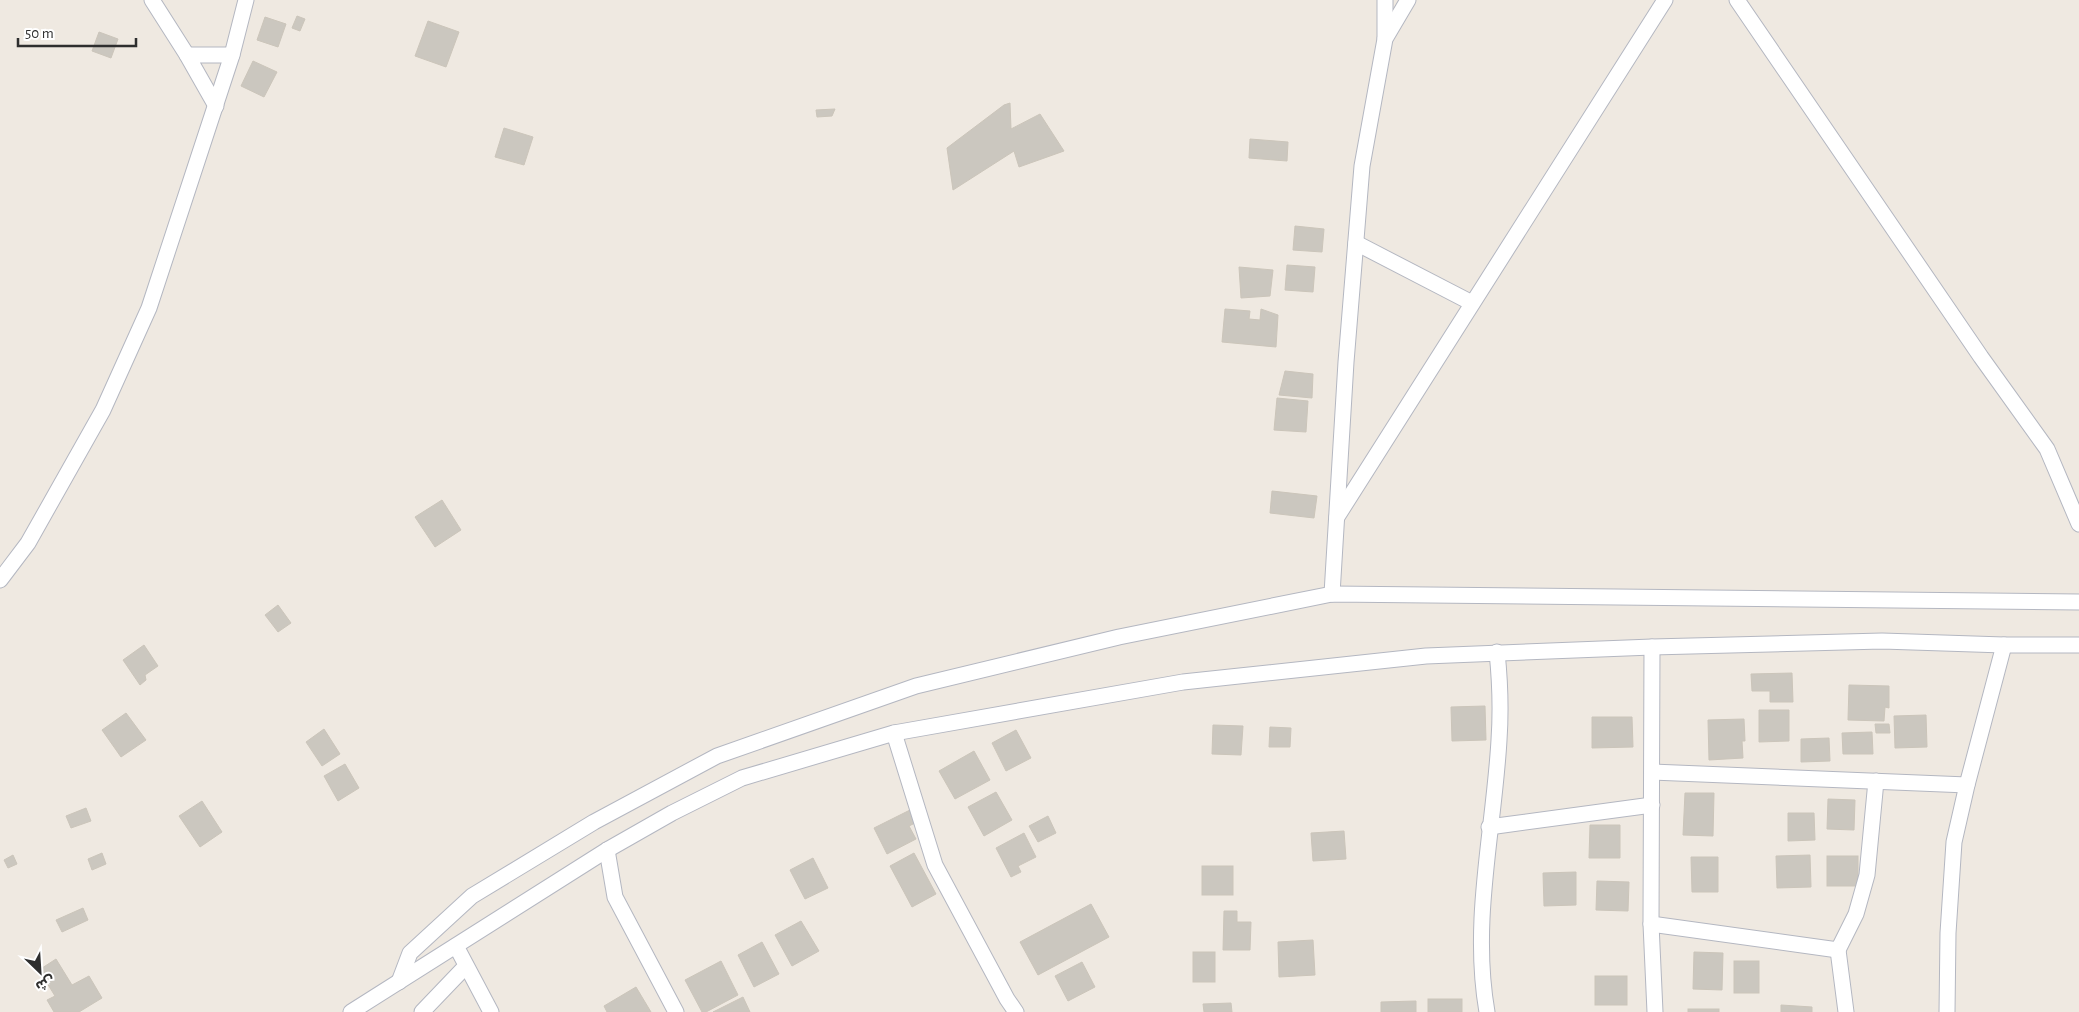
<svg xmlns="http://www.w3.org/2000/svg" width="2079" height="1012" viewBox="0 0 2079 1012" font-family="'Alegreya Sans','Noto Sans Arabic',sans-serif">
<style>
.building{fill:#cbc7bf;stroke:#cbc5ba}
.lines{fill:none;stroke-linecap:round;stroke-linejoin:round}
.street-casing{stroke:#b4b7c1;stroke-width:17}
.street{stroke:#fff;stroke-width:15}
</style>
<rect width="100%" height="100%" fill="#efe9e1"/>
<g class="building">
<polygon points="297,16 305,19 300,31 292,28"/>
<polygon points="265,17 286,24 278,47 257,40"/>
<polygon points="428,21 459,32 446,67 415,56"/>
<polygon points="99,32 118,39 111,58 92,51"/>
<polygon points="253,61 277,72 264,97 241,86"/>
<polygon points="1010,103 1011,129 1040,114 1064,151 1019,167 1014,151 953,190 947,148 1004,105"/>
<polygon points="835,109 832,116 817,117 816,110"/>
<polygon points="504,128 533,137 524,165 495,157"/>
<polygon points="1250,139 1288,142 1287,161 1249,158"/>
<polygon points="1295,226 1324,229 1322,252 1293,250"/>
<polygon points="1287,265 1315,267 1313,292 1285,290"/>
<polygon points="1239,267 1273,270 1270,296 1241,298"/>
<polygon points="1225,309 1250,311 1249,319 1260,320 1261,309 1278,315 1276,347 1222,342"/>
<polygon points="1285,371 1313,374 1312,398 1279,395"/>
<polygon points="1277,398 1308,401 1306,432 1274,430"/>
<polygon points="1272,491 1317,496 1314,518 1270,513"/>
<polygon points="442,500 461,530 435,547 415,517"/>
<polygon points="278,605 291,623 278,632 265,615"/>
<polygon points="144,645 158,666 145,675 146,680 140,685 123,660"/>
<polygon points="1792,673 1793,702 1770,702 1770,691 1752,691 1751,674"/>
<polygon points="1849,685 1889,686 1889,708 1885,707 1884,721 1848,720"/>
<polygon points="1485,706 1486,740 1452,741 1451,707"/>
<polygon points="1759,710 1789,710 1789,741 1759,742"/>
<polygon points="126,713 146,740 121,757 102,730"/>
<polygon points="1926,715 1927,747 1895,748 1894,716"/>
<polygon points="1592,717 1632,717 1633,747 1592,748"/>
<polygon points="1744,719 1745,741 1742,741 1743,758 1709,760 1708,720"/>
<polygon points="1875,724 1889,724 1890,733 1876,733"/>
<polygon points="1213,725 1243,726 1241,755 1212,754"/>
<polygon points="1270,727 1291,728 1290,747 1269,747"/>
<polygon points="324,729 340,754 322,766 306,742"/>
<polygon points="1016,730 1031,758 1006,771 992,743"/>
<polygon points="1872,732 1873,754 1843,754 1842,733"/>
<polygon points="1829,738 1830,761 1801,762 1801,739"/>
<polygon points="974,751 990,780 955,799 939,771"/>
<polygon points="345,764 359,788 338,801 324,776"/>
<polygon points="996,792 1012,820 984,836 968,807"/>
<polygon points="1685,793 1714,793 1713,836 1683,835"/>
<polygon points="1828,799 1855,800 1854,830 1827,829"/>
<polygon points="202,801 222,832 200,847 179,816"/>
<polygon points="86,808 91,821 71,828 66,816"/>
<polygon points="912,809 919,821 909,826 916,839 887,854 874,828"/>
<polygon points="1788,813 1814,813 1815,840 1788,841"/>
<polygon points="1048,816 1056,833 1038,842 1029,826"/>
<polygon points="1590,825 1620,825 1620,858 1589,858"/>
<polygon points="1344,831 1346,859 1313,861 1311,833"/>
<polygon points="1024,833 1036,857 1018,866 1021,872 1011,877 996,848"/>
<polygon points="102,853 106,864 92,870 88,859"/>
<polygon points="914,853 936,894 912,907 890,866"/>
<polygon points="13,855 17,864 8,868 4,860"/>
<polygon points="1810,855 1811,887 1777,888 1776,856"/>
<rect x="1827" y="856" width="31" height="30"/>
<polygon points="1691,857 1718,857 1718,892 1692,892"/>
<polygon points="813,858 828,888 805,899 790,870"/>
<rect x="1202" y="866" width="31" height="29"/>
<polygon points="1576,872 1576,905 1544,906 1543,873"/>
<polygon points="1597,881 1629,882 1628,911 1596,910"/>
<polygon points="1091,904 1109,937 1038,975 1020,942"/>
<polygon points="83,908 88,920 62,932 56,920"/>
<polygon points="1224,911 1237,911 1237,922 1251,922 1250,950 1223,950"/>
<polygon points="801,921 819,951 792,966 775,935"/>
<polygon points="1313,940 1315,975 1279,977 1278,942"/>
<polygon points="762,942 779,974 754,987 738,955"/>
<rect x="1193" y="952" width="22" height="30"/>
<polygon points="1694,952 1723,953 1722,990 1693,989"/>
<polygon points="56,959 72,985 89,976 102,998 79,1012 54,1012 47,1000 55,996 39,970"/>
<polygon points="721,961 738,995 706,1012 702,1012 685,980"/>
<rect x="1734" y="961" width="25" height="32"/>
<polygon points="1082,962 1095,987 1068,1001 1055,976"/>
<rect x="1595" y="976" width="32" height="29"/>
<polygon points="636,987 651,1012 607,1012 604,1006"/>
<polygon points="743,997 750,1012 713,1012"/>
<rect x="1428" y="999" width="34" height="13"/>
<polygon points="1416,1001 1416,1012 1381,1012 1381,1002"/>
<polygon points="1231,1003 1232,1012 1204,1012 1203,1004"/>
<polygon points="1781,1005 1812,1007 1812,1012 1781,1012"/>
<rect x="1688" y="1009" width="31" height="3"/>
</g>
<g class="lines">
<defs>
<g id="street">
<polyline points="152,0 187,55"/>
<polyline points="1737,0 1981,357 2047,449 2079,524"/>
<polyline points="1385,38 1385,0"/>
<polyline points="216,106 187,55 232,55"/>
<polyline points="1356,243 1472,303"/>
<polyline points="1337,517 1665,0"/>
<polyline points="0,580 28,543 103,410 149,308 232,55 246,0"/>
<polyline points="1332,594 1346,362 1362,166 1385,39 1408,0"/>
<polyline points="1652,647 1651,924 1655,1012"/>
<polyline points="894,733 935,865 1007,999 1016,1012"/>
<polyline points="1652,772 1967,785"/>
<polyline points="1489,827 1652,805"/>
<polyline points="607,850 615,897 676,1012"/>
<polyline points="1651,924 1838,950 1856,914 1867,875 1876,781"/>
<polyline points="456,946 491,1012"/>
<polyline points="1838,950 1846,1012"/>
<polyline points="399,982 410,953 472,896 594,822 717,756 916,686 1119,637 1332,594 2079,602"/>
<polyline points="351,1012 607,850 672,813 742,778 894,733 1183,682 1426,656 1652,647 1882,641 2004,645 2079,645"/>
<polyline points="422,1012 466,966"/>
<path d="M1487,1012C1471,921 1494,830 1499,740C1501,711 1500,681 1497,652"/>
<polyline points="1947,1012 1948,933 1954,842 1967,785 2004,645"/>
</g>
</defs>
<use href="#street" class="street-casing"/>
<use href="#street" class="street"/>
</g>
<g transform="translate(40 972) rotate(155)" stroke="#ffffff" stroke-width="4" paint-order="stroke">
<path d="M0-4L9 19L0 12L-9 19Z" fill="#2e2e2e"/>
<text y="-8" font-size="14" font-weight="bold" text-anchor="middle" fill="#2e2e2e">ش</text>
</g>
<path d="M18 38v8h118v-8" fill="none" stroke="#2e2e2e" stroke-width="2.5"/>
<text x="25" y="38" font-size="15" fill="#2e2e2e" stroke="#ffffff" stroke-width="4" paint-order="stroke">50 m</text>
</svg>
